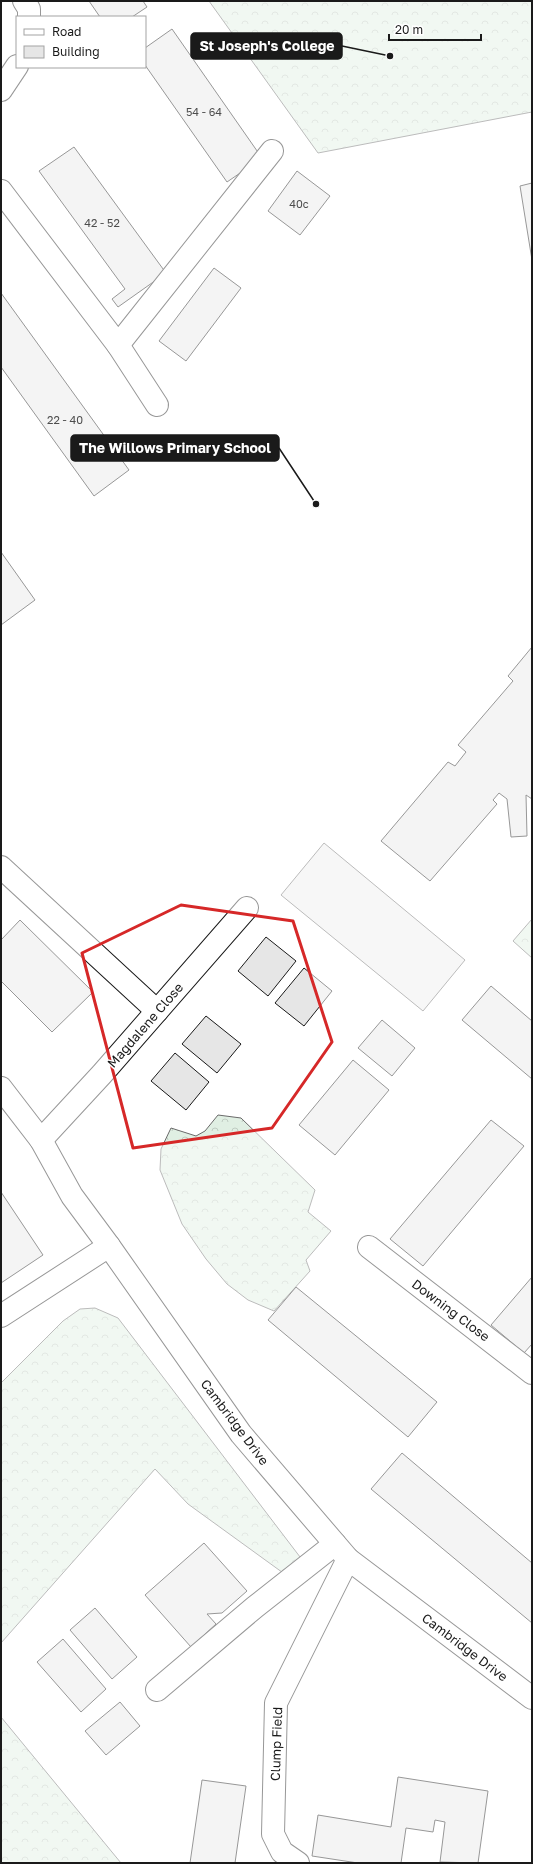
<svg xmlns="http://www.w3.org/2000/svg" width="533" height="1864" viewBox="0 0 533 1864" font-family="'Golos Text',sans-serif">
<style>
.forest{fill:url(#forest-crowns);stroke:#6a6a6a}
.parking{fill:#ededed;stroke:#6a6a6a}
.building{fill:#e6e6e6;stroke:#1a1a1a}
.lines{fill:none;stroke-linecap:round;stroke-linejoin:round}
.minor-casing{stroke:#1a1a1a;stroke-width:24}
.minor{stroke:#fff;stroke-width:22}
.marked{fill:none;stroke:#d62828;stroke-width:3;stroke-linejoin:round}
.labels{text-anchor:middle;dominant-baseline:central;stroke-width:3;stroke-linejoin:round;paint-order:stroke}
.number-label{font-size:11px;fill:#4d4d4d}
.street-label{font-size:13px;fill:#1a1a1a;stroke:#fff}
.leader{fill:none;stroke:#1a1a1a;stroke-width:1.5}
.callout-dot{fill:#1a1a1a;stroke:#fff;stroke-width:1.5}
.callout{fill:#1a1a1a;stroke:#1a1a1a;stroke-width:1.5}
.callout-label{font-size:14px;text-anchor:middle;font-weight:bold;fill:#fff}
</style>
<defs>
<pattern id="forest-crowns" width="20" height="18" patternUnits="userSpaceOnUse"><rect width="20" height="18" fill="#e0efe3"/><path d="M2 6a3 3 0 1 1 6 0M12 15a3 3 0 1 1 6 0" fill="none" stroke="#c0ccc2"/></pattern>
</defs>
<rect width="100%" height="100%" fill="#fff"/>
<g class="forest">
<polygon points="209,1 532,1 532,112 318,153"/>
<polygon points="532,919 532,958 513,941"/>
<polygon points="218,1115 241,1118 315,1190 308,1212 331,1231 306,1260 310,1271 274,1311 248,1300 227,1284 206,1259 182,1224 160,1170 161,1149 171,1128 196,1136 205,1131"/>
<polygon points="95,1308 118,1318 313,1574 297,1583 188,1504 155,1469 1,1643 1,1383 63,1321 80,1309"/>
<polygon points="1,1717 121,1863 1,1863"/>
</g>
<polygon class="parking" points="324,843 465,960 423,1011 281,895"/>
<g class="building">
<polygon points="89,1 143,1 147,7 132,17 100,17"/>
<polygon points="172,29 262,158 227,182 145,65 145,48"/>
<polygon points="74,147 166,273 118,307 112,299 125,289 39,171"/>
<polygon points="297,171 330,196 300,235 268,211"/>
<polygon points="532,183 532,260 520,186"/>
<polygon points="214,268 241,288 186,361 159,341"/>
<polygon points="1,293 129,470 94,496 1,367"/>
<polygon points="1,552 35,600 1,625"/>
<polygon points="532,647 532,799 526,795 527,836 511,837 507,799 499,793 493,800 497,804 430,881 381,841 448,762 455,766 466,752 458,745 513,681 508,676"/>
<polygon points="20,920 93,992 52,1032 1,981 1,940"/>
<polygon points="266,937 296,961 268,996 238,971"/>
<polygon points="304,968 332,991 304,1026 275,1003"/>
<polygon points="491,986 532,1021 532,1079 462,1020"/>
<polygon points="206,1016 241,1044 217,1073 182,1044"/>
<polygon points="382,1020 415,1048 392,1076 358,1048"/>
<polygon points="175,1053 209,1082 186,1110 151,1081"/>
<polygon points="353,1060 389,1090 335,1155 299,1125"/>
<polygon points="491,1120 524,1146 423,1266 390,1239"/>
<polygon points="1,1192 43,1255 1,1283"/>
<polygon points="532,1277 532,1344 524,1353 491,1325"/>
<polygon points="296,1287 437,1402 408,1437 268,1320"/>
<polygon points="402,1453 532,1563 532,1623 371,1489"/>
<polygon points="204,1543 247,1591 222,1613 207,1614 216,1624 191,1647 145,1595"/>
<polygon points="95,1608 137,1657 112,1679 70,1630"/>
<polygon points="63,1639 106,1689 81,1712 37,1662"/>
<polygon points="120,1702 140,1726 106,1755 85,1731"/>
<polygon points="398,1777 488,1791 478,1863 440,1862 445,1822 435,1820 433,1832 406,1828 401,1863 358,1863 312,1856 318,1815 391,1827"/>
<polygon points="202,1780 246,1786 235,1863 190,1863"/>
</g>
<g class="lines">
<defs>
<g id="minor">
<polyline points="24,1 29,9 29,17"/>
<polyline points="1,90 17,66"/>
<polyline points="1,191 118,345 272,151"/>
<polyline points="118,345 157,405"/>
<polyline points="1,867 157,1011"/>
<polyline points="1,1088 41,1140 72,1196 109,1246 241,1434 348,1559 532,1698"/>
<polyline points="41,1140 102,1074 247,908"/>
<polyline points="369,1247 532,1373"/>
<polyline points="1,1316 109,1246"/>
<polyline points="157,1690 255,1607 335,1544"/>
<polyline points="298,1863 282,1852 273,1834 276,1703 348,1559"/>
</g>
</defs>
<use href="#minor" class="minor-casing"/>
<use href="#minor" class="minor"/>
</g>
<path d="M0 0H533V1864H0ZM181,905L293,921L332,1042L272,1128L133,1148L82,953Z" fill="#fff" fill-opacity=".55" fill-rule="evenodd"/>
<path class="marked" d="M181,905L293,921L332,1042L272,1128L133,1148L82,953Z"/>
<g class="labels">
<g class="number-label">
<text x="204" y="111">54 - 64</text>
<text x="299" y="203">40c</text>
<text x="102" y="222">42 - 52</text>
<text x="65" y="419">22 - 40</text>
</g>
<g class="street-label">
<text transform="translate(145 1025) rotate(-49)">Magdalene Close</text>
<text transform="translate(451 1310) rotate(37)">Downing Close</text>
<text transform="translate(235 1422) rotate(53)">Cambridge Drive</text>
<text transform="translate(465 1647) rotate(37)">Cambridge Drive</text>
<text transform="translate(276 1744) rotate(-88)">Clump Field</text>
</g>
</g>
<path class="leader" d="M390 56L342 46M316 504L279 448"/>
<g class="callout-dot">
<circle cx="390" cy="56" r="4"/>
<circle cx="316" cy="504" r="4"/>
</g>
<g class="callout">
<rect x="191" y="33" width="151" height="26" rx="4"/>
<rect x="71" y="435" width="208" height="26" rx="4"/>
</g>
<g class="callout-label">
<text x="267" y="51">St Joseph's College</text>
<text x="175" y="453">The Willows Primary School</text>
</g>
<rect width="533" height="1864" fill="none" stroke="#1a1a1a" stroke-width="4"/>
<rect x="16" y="16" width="130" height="52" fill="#ffffff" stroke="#a3a3a3"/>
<rect x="24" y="29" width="20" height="6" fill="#ffffff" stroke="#a3a3a3"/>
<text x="52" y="36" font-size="12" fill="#1a1a1a">Road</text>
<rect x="24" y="46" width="20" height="12" fill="#e6e6e6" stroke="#a3a3a3"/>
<text x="52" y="56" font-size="12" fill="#1a1a1a">Building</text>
<path d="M389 34v6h92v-6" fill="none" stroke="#1a1a1a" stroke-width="2"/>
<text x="395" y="34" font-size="12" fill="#1a1a1a" stroke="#ffffff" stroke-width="3" paint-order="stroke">20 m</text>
</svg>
